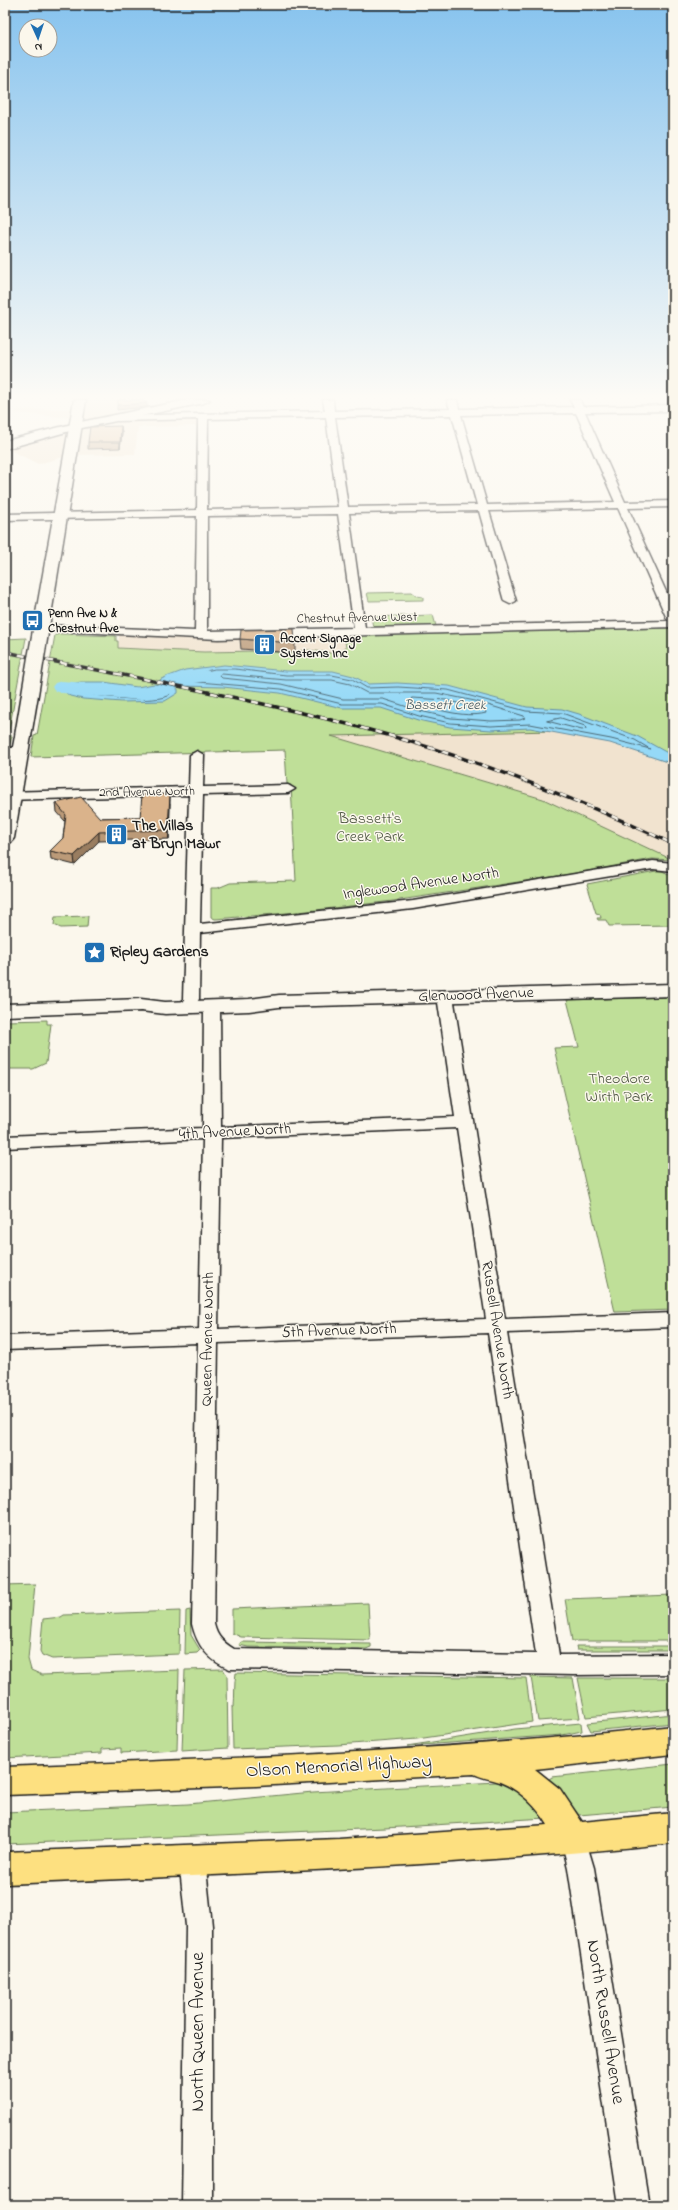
<svg xmlns="http://www.w3.org/2000/svg" width="678" height="2210" viewBox="0 0 678 2210" font-family="'Indie Flower',sans-serif">
<style>
.built{fill:#f1e3cf}
.green{fill:#bfdf98;stroke:#6e7e5a}
.water{fill:#95d9f7;stroke:#658d9f}
.lines{fill:none;stroke-linecap:round;stroke-linejoin:round}
.shore{stroke:#4c6874;stroke-width:1}
.river{fill:#95d9f7;fill-rule:evenodd}
.minor-casing{stroke:#1c1c1c;stroke-width:3}
.tertiary-casing{stroke:#1c1c1c;stroke-width:3}
.secondary-casing{stroke:#1c1c1c;stroke-width:3}
.primary-casing{stroke:#1c1c1c;stroke-width:3}
.minor{fill:#fbf7ec;fill-rule:evenodd}
.tertiary{fill:#fbf7ec;fill-rule:evenodd}
.secondary{fill:#fbf7ec;fill-rule:evenodd}
.primary{fill:#fde080;fill-rule:evenodd}
.rail-casing{stroke:#1c1c1c;stroke-width:3.5}
.rail{stroke:#fbf7ec;stroke-width:2.5;stroke-dasharray:7;stroke-linecap:butt}
.secondary-bridge-casing{stroke:#1c1c1c;stroke-width:19;stroke-linecap:butt}
.secondary-bridge{stroke:#fbf7ec;stroke-width:16}
.wall{fill:#bb9a78;stroke:#1c1c1c}
.shaded-wall{fill:#997d61;stroke:#1c1c1c}
.building{fill:#dab38b;stroke:#1c1c1c}
.labels{text-anchor:middle;dominant-baseline:central;stroke-width:3;stroke-linejoin:round;paint-order:stroke}
.far-poi-label{font-size:13px;font-weight:bold;fill:#1c1c1c;stroke:#fbf7ec;text-anchor:start}
.far-street-label{font-size:13px;fill:#1c1c1c;stroke:#fbf7ec}
.far-water-label{font-size:14px;font-style:italic;fill:#40555e;stroke:#fbf7ec}
.park-label{font-size:16px;fill:#4d5641;stroke:#fbf7ec}
.poi-label{font-size:16px;font-weight:bold;fill:#1c1c1c;stroke:#fbf7ec;text-anchor:start}
.street-label{font-size:16px;fill:#1c1c1c;stroke:#fbf7ec}
.near-street-label{font-size:19px;fill:#1c1c1c;stroke:#fbf7ec}
</style>
<rect width="100%" height="100%" fill="#fbf7ec"/>
<filter id="ink" filterUnits="userSpaceOnUse"><feTurbulence type="fractalNoise" baseFrequency=".025" numOctaves="2"/><feDisplacementMap in="SourceGraphic" scale="8" xChannelSelector="R" yChannelSelector="G"/><feConvolveMatrix kernelMatrix="1 2 1 2 8 2 1 2 1" color-interpolation-filters="sRGB"/></filter>
<g filter="url(#ink)">
<g class="built">
<polygon points="88,400 139,400 153,408 138,420 193,419 197,420 198,426 138,427 135,454 71,455 38,464 6,448 86,428 87,420 85,419 15,413 16,410 86,408"/>
<polygon points="119,635 214,638 344,636 348,660 260,651 204,652 118,648"/>
<polygon points="554,731 609,740 673,764 673,860 543,799 329,736"/>
</g>
<g class="green">
<polygon points="412,592 417,596 423,597 423,600 369,601 367,593"/>
<polygon points="433,615 436,626 373,627 371,617"/>
<polygon points="673,628 673,764 609,740 554,731 331,736 543,799 673,860 652,859 571,874 393,901 213,922 298,912 215,919 211,917 211,888 218,888 230,883 296,881 291,785 287,784 285,750 31,757 34,736 37,735 55,635 61,634 116,636 116,641 118,641 118,648 204,652 260,651 296,654 297,651 309,650 337,654 346,647 344,636"/>
<polygon points="26,638 8,736 12,736 9,747 5,749 5,639"/>
<polygon points="656,871 662,871 673,876 673,925 609,926 606,920 598,920 597,918 601,918 600,914 596,913 587,884"/>
<polygon points="88,916 87,927 61,928 54,925 55,917"/>
<polygon points="673,997 673,1310 615,1312 554,1048 579,1047 567,1000"/>
<polygon points="47,1020 47,1024 51,1024 46,1063 33,1069 5,1069 5,1021"/>
<polygon points="35,1584 28,1659 31,1670 42,1675 179,1670 177,1750 121,1753 121,1748 102,1749 102,1753 5,1758 5,1585"/>
<polygon points="673,1595 673,1641 572,1641 565,1599"/>
<polygon points="368,1603 370,1640 241,1637 232,1633 232,1609"/>
<polygon points="190,1610 191,1635 200,1650 197,1653 185,1654 186,1611"/>
<polygon points="180,1611 179,1654 52,1659 42,1655 40,1651 43,1619 61,1617 64,1615"/>
<polygon points="241,1642 371,1644 371,1647 366,1649 248,1647 239,1645"/>
<polygon points="576,1646 673,1646 673,1650 577,1650"/>
<polygon points="223,1669 227,1675 228,1748 182,1751 185,1670"/>
<path d="M236,1673L526,1678L532,1722L417,1739L338,1745L233,1749L232,1707H234C235,1695 234,1685 236,1673Z"/>
<polygon points="531,1677 573,1678 580,1718 538,1721"/>
<polygon points="578,1678 673,1678 673,1709 586,1717"/>
<polygon points="673,1714 673,1723 591,1731 587,1723"/>
<polygon points="581,1723 582,1731 562,1735 407,1746 515,1729"/>
<polygon points="673,1764 673,1807 579,1815 549,1779 552,1777"/>
<polygon points="497,1782 520,1788 545,1818 385,1828 5,1844 5,1812 188,1804 313,1792"/>
</g>
<g class="water">
<polygon points="224,665 286,671 333,671 353,676 368,684 397,683 449,686 527,707 562,709 579,714 637,736 673,756 673,764 610,743 530,728 491,730 450,727 418,720 381,708 342,708 280,693 223,687 181,686 159,682 161,679 185,670"/>
<polygon points="104,682 137,687 154,684 178,689 178,693 165,701 122,702 83,699 70,696 61,689 63,685 81,682"/>
</g>
<g class="lines">
<g class="shore">
<polygon points="215,669 235,669 286,675 332,675 352,679 367,688 398,687 448,690 526,711 562,713 635,740 650,749 611,739 530,724 491,726 450,723 419,716 382,704 342,704 281,689 175,680 176,678"/>
<polygon points="222,674 286,680 332,680 350,684 367,693 436,693 475,701 524,716 525,718 520,720 491,721 451,718 420,711 383,699 343,699 281,684 222,678 220,676"/>
<path d="M81,686H104L136,691L155,689L168,691L170,694C158,706 87,695 71,690Z"/>
<path d="M412,698L446,700L485,710L486,713C463,719 433,708 411,702Z"/>
<polygon points="561,718 585,726 586,729 582,730 547,721"/>
</g>
<polygon class="river" points="206,670 213,672 216,676 213,680 181,685 170,694 141,700 62,693 55,691 52,687 55,683 62,681 141,688 157,685 168,676"/>
<defs>
<g id="minor">
<path d="M323,400H333L334,411L450,409L447,400H457L459,409L574,407L570,400H580L583,407L673,405V411L585,412L625,502L673,501V507L628,508L673,607V627L218,639L38,630L36,628L38,626L42,625L195,631L197,516L5,520V514L197,510L198,419L118,421L113,418L115,416L325,411ZM576,413L615,502L487,505L461,415ZM452,415L477,505L348,507L335,417ZM326,417L338,507L207,510L208,419ZM618,508L668,621L365,628L349,513L479,511L504,601L510,604L516,601L489,511ZM338,514L354,628L207,631V516Z"/>
<polygon points="5,748 20,748 27,752 20,756 5,756"/>
<polygon points="197,751 204,755 203,787 288,785 295,789 288,793 203,795 200,924 413,901 653,861 673,863 673,871 653,869 413,909 200,933 199,999 197,1002 185,1002 183,999 189,795 5,800 5,792 189,787 190,755"/>
<path d="M445,991L451,993L453,996L505,1319L673,1313V1327L507,1333L559,1655L673,1654V1674L574,1675L230,1669C209,1661 197,1646 192,1624L198,1343L5,1350V1336L199,1329L203,1139L5,1148V1136L203,1128L204,1006L206,1003H218L220,1006L221,1127L455,1117L437,996L439,993ZM457,1128L486,1319L218,1329L221,1138ZM488,1333L536,1654L234,1649C223,1642 217,1637 214,1624L218,1343Z"/>
<polygon points="574,1827 583,1831 594,1868 649,2205 619,2205 568,1868 561,1839 565,1831"/>
<polygon points="192,1847 201,1851 205,1859 212,1926 212,2205 182,2205 186,1926 179,1859 183,1851"/>
</g>
<g id="tertiary">
<polygon points="187,400 210,400 204,403 77,429 5,449 5,441 76,423"/>
<polygon points="673,984 673,996 279,1007 249,1011 165,1014 141,1011 5,1016 5,1004 141,999 165,1002 249,999 279,995"/>
</g>
<g id="secondary">
<polygon points="74,400 86,400 44,658 41,661 31,661 28,658"/>
<polygon points="23,731 29,732 31,736 14,838 11,842 5,843 5,789 15,736 17,732"/>
</g>
<path id="primary" d="M673,1726V1754L535,1769L560,1789L582,1822L673,1813V1843C451,1867 228,1874 5,1884V1852L339,1839L548,1825C537,1807 520,1790 500,1782C491,1779 482,1778 474,1774L256,1786L5,1795V1767C228,1759 451,1751 673,1726Z"/>
</defs>
<use href="#minor" class="minor-casing"/>
<use href="#tertiary" class="tertiary-casing"/>
<use href="#secondary" class="secondary-casing"/>
<use href="#primary" class="primary-casing"/>
<use href="#minor" class="minor"/>
<use href="#tertiary" class="tertiary"/>
<use href="#secondary" class="secondary"/>
<use href="#primary" class="primary"/>
<defs>
<path id="rail" d="M5,652C122,675 239,696 355,726C465,755 570,795 673,844"/>
</defs>
<use href="#rail" class="rail-casing"/>
<use href="#rail" class="rail"/>
<defs>
<polyline id="secondary-bridge" points="23,736 36,658"/>
</defs>
<use href="#secondary-bridge" class="secondary-bridge-casing"/>
<use href="#secondary-bridge" class="secondary-bridge"/>
</g>
<g class="wall">
<polygon points="121,426 122,433 120,448 88,449 88,442"/>
<polygon points="240,639 295,643 295,653 241,649"/>
<polygon points="56,803 100,818 140,817 170,803 169,839 99,841 75,865 51,859 50,851 63,838 65,821 57,812"/>
</g>
<g class="shaded-wall">
<polygon points="147,403 147,407 117,410 117,405"/>
<polygon points="121,426 122,433 120,448 120,442"/>
<polygon points="170,794 170,803 169,839 168,830"/>
<polygon points="99,832 99,841 75,865 74,856"/>
</g>
<g class="building">
<polygon points="118,400 142,400 147,403 117,405"/>
<polygon points="121,426 120,442 88,442 90,427"/>
<polygon points="294,629 295,643 240,639 241,630"/>
<polygon points="170,794 168,830 99,832 74,856 50,851 63,838 66,815 56,803 81,797 100,818 140,817 142,795"/>
</g>
</g>
<linearGradient id="sky" x2="0" y2="1"><stop stop-color="#87c3ee"/><stop offset="0.56" stop-color="#fdfbf6"/><stop offset="1" stop-color="#fdfbf6" stop-opacity="0"/></linearGradient>
<rect width="678" height="709" fill="url(#sky)"/>
<defs>
<symbol id="bus-square" viewBox="-11 -11 22 22"><rect x="-9" y="-9" width="18" height="18" rx="4" fill="#1f6fb2" stroke="#fbf7ec"/><path d="M-5-6H5V4H4V6H2V4H-2V6H-4V4H-5ZM-3.5-4V0h7V-4ZM-3.5 1.2v1.5H-2V1.2ZM2 1.2v1.5H3.5V1.2Z" fill="#fff"/></symbol>
<symbol id="building-square" viewBox="-11 -11 22 22"><rect x="-9" y="-9" width="18" height="18" rx="4" fill="#1f6fb2" stroke="#fbf7ec"/><path d="M-4-6H4V6H1V3H-1V6H-4ZM-2.5-4.3h1.7v1.8h-1.7ZM.8-4.3h1.7v1.8H.8ZM-2.5-1h1.7V.8h-1.7ZM.8-1h1.7V.8H.8Z" fill="#fff"/></symbol>
<symbol id="sight-square" viewBox="-11 -11 22 22"><rect x="-9" y="-9" width="18" height="18" rx="4" fill="#1f6fb2" stroke="#fbf7ec"/><path d="M0-6L1.8-2.2L6-1.7L2.9 1.2L3.7 5.4L0 3.3L-3.7 5.4L-2.9 1.2L-6-1.7L-1.8-2.2Z" fill="#fff"/></symbol>
</defs>
<g fill-rule="evenodd">
<use href="#bus-square" x="20" y="608" width="25" height="25"/>
<use href="#building-square" x="252" y="632" width="25" height="25"/>
<use href="#building-square" x="104" y="822" width="25" height="25"/>
<use href="#sight-square" x="82" y="940" width="25" height="25"/>
</g>
<g class="labels">
<g class="far-poi-label">
<text x="48" y="613">Penn Ave N &amp;<tspan x="48" dy="15">Chestnut Ave</tspan></text>
<text x="280" y="638">Accent Signage<tspan x="280" dy="15">Systems Inc</tspan></text>
</g>
<g class="far-street-label">
<text transform="translate(357 618) rotate(-1)">Chestnut Avenue West</text>
<text transform="translate(147 792) rotate(-1)">2nd Avenue North</text>
</g>
<g class="far-water-label">
<text x="445" y="705">Bassett Creek</text>
</g>
<g class="park-label">
<text x="370" y="819">Bassett's<tspan x="370" dy="18">Creek Park</tspan></text>
<text x="619" y="1079">Theodore<tspan x="619" dy="18">Wirth Park</tspan></text>
</g>
<g class="poi-label">
<text x="132" y="826">The Villas<tspan x="132" dy="18">at Bryn Mawr</tspan></text>
<text x="110" y="952">Ripley Gardens</text>
</g>
<g class="street-label">
<text transform="translate(421 884) rotate(-8)">Inglewood Avenue North</text>
<text transform="translate(476 995) rotate(-2)">Glenwood Avenue</text>
<text transform="translate(235 1132) rotate(-3)">4th Avenue North</text>
<text transform="translate(497 1330) rotate(81)">Russell Avenue North</text>
<text transform="translate(339 1331) rotate(-2)">5th Avenue North</text>
<text transform="translate(208 1339) rotate(-89)">Queen Avenue North</text>
</g>
<g class="near-street-label">
<text transform="translate(339 1767) rotate(-3)">Olson Memorial Highway</text>
<text transform="translate(605 2022) rotate(81)">North Russell Avenue</text>
<text transform="translate(198 2032) rotate(-90)">North Queen Avenue</text>
</g>
</g>
<rect width="678" height="2210" fill="none" stroke="#fbf7ec" stroke-width="20"/>
<rect x="10" y="10" width="658" height="2190" fill="none" stroke="#1c1c1c" stroke-width="1.5" filter="url(#ink)"/>
<g transform="translate(38 38) rotate(177)"><circle r="19" fill="#fbf7ec" stroke="#a29f99"/>
<path d="M0-3L7 15L0 10L-7 15Z" fill="#1f6fb2"/>
<text y="-6" font-size="11" font-weight="bold" text-anchor="middle" fill="#1c1c1c">N</text>
</g>
</svg>
